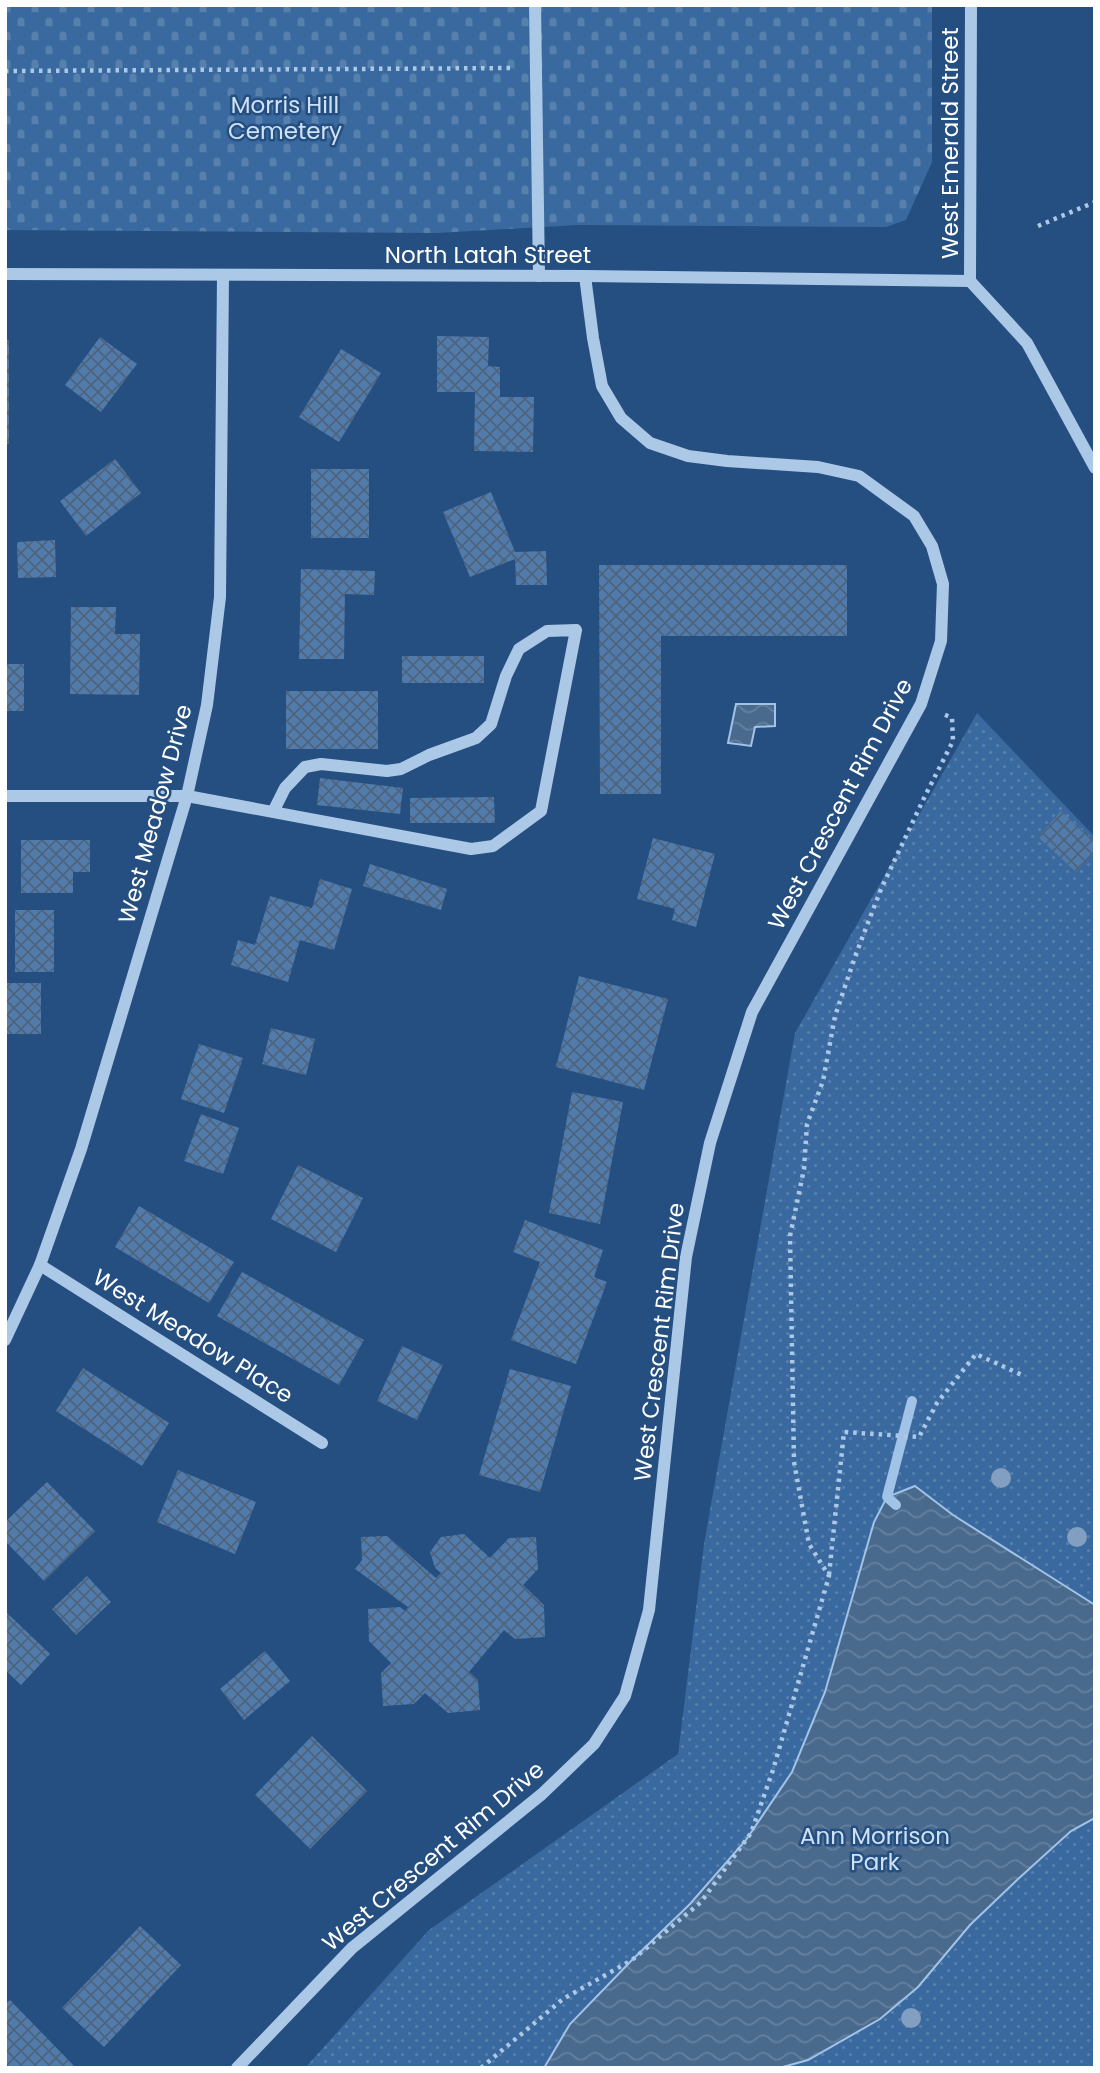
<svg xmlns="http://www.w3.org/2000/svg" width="1100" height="2073" viewBox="0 0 1100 2073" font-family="Poppins,sans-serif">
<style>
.grass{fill:url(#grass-dots)}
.cemetery{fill:url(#cemetery-stones)}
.water{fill:url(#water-waves);stroke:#a0c3e7;stroke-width:2}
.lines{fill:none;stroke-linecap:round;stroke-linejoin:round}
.stream{stroke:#a0c3e7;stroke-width:10}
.building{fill:url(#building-cross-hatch)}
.path{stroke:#acc8e7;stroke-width:4.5;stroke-dasharray:3.5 5;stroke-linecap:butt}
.minor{stroke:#acc8e7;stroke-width:12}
.tree{fill:#829fc1}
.labels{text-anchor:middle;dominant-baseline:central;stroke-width:5;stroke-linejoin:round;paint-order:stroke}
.park-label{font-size:23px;fill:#cfe1f5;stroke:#254f81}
.street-label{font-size:23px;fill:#fff;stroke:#254f81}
</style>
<defs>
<pattern id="grass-dots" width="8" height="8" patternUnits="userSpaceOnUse" patternTransform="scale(1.75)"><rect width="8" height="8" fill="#39699e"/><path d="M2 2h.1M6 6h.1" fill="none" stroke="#5780ad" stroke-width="1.8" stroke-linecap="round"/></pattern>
<pattern id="cemetery-stones" width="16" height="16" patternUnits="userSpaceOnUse" patternTransform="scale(1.75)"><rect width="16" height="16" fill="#39699e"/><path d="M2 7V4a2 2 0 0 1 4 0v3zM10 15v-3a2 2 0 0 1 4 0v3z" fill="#5780ad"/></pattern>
<pattern id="water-waves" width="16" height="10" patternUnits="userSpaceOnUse" patternTransform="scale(1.75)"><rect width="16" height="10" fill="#4a6a8d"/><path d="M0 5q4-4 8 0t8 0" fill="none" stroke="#65809e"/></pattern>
<pattern id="building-cross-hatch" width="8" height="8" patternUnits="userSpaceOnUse" patternTransform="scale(1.75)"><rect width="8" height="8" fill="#517bab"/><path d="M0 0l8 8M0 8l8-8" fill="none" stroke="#4e647c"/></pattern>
</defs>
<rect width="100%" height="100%" fill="#254f81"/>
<polygon class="grass" points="977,713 1095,837 1095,2068 305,2068 429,1930 678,1754 704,1544 795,1033"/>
<polygon class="cemetery" points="5,5 932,5 932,162 906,220 886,227 578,225 437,233 5,230"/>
<g class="water">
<polygon points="736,704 775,704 775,726 755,727 751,746 728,743"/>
<polygon points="915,1486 953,1515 1095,1605 1095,1818 1071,1831 1017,1880 970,1925 918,1987 880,2019 808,2060 779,2068 544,2068 570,2024 632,1960 690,1904 746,1840 792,1772 825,1692 874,1522 887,1497"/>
</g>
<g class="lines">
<polyline class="stream" points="896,1505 887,1497 912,1401"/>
</g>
<g class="building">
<polygon points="437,336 489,337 488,366 500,367 500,397 534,397 533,452 474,451 475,392 437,392"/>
<polygon points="100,337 137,364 101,412 65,385"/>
<rect x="5" y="340" width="4" height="104"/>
<polygon points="341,349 381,373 339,442 299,417"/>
<polygon points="115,459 141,493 86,536 60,501"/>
<rect x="311" y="469" width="58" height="69"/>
<polygon points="491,492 515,552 546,551 547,585 516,585 515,559 470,577 443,512"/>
<polygon points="55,540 56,577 18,578 17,542"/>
<polygon points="599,565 847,565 847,636 661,636 661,794 600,794"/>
<polygon points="301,569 375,571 374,595 345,594 344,659 299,659"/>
<polygon points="71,607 116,607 115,634 140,634 139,695 70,694"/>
<rect x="402" y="656" width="82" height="27"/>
<rect x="5" y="664" width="19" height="47"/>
<rect x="286" y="691" width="92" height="58"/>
<polygon points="320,778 403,788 400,814 317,805"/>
<polygon points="494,797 495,823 410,823 410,798"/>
<polygon points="1061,811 1095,842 1095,851 1076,872 1038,837"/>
<polygon points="653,838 715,854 696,927 672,920 675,909 637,899"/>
<polygon points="21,840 90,840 90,872 73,872 73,893 21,893"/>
<polygon points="370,864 447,889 441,910 363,886"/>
<polygon points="320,879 352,889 334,950 300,940 288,982 231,965 238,940 255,945 270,896 312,908"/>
<rect x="15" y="910" width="39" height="62"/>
<polygon points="579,976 668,999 644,1090 556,1067"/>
<rect x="5" y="983" width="36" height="51"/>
<polygon points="271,1028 315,1039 306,1075 262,1064"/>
<polygon points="199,1044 243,1058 224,1113 181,1099"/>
<polygon points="572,1092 623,1102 600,1224 549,1213"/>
<polygon points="201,1114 239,1128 223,1174 184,1161"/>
<polygon points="298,1165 363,1198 336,1252 271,1219"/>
<polygon points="139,1206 234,1262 209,1303 115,1247"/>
<polygon points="525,1220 603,1250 594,1277 607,1282 576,1364 511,1340 540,1262 513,1252"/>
<polygon points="242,1272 364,1340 339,1385 217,1316"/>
<polygon points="402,1346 443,1365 417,1420 377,1401"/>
<polygon points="83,1368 169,1423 142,1466 56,1411"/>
<polygon points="510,1369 571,1386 540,1492 479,1475"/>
<polygon points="178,1470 256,1502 235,1554 157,1522"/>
<polygon points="47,1482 95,1531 44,1581 5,1541 5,1522"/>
<polygon points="464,1534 490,1558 509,1538 536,1537 538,1569 523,1585 544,1605 545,1637 515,1639 504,1630 469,1672 478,1680 480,1710 448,1713 425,1693 414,1704 383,1706 381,1673 391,1663 369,1641 368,1609 400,1607 405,1611 408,1607 355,1569 362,1560 361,1537 387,1536 436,1578 441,1573 435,1568 430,1552 441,1537"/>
<polygon points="87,1576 111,1602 76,1635 52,1609"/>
<polygon points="5,1611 50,1654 21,1685 5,1670"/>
<polygon points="265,1651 290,1681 244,1720 220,1689"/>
<polygon points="312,1736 367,1791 310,1849 255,1795"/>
<polygon points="140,1926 181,1965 104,2047 62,2008"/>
<polygon points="10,2000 76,2068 5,2068 5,2004"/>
</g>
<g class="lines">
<g class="path">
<polyline points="5,71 515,68"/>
<polyline points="1038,226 1095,202"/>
<polyline points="829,1575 844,1432 919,1437 937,1403 976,1354 1022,1375"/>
<polyline points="481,2068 563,1999 632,1960 701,1902 751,1833 773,1770 829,1576 809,1544 794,1462 790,1236 804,1169 807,1124 823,1081 835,1016 856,954 881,889 925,796 953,741 952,718 941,713"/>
</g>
<g class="minor">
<polyline points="535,5 539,276"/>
<polyline points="5,274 585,276 970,281"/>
<polyline points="970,281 971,5"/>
<polyline points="970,281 1027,343 1095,468"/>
<polyline points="5,796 187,796 471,849 493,846 541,811 576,630 547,631 519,649 506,676 491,724 476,738 429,755 401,769 387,771 321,764 305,767 285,788 273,812"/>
<polyline points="40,1265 322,1443"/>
<polyline points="5,1340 40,1265 81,1149 187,796 207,705 220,597 223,276"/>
<polyline points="237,2068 352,1948 542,1794 594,1744 625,1696 649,1610 686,1257 710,1143 752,1012 921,704 941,641 943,584 932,546 914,516 859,476 818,467 727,461 688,456 650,443 621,418 602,386 593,338 585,276"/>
</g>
</g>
<g class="tree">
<circle cx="1001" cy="1478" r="10"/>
<circle cx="1077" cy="1537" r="10"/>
<circle cx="911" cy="2018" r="10"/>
</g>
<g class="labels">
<g class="park-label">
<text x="285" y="105">Morris Hill<tspan x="285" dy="26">Cemetery</tspan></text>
<text x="875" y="1836">Ann Morrison<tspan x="875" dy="26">Park</tspan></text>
</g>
<g class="street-label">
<text transform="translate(950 143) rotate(-90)">West Emerald Street</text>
<text x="488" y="255">North Latah Street</text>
<text transform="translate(840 804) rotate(-62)">West Crescent Rim Drive</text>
<text transform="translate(155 814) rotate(-75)">West Meadow Drive</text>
<text transform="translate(193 1336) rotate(32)">West Meadow Place</text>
<text transform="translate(659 1342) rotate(-83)">West Crescent Rim Drive</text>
<text transform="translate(433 1856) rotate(-40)">West Crescent Rim Drive</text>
</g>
</g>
<rect width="1100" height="2073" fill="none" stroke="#ffffff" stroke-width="14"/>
</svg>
